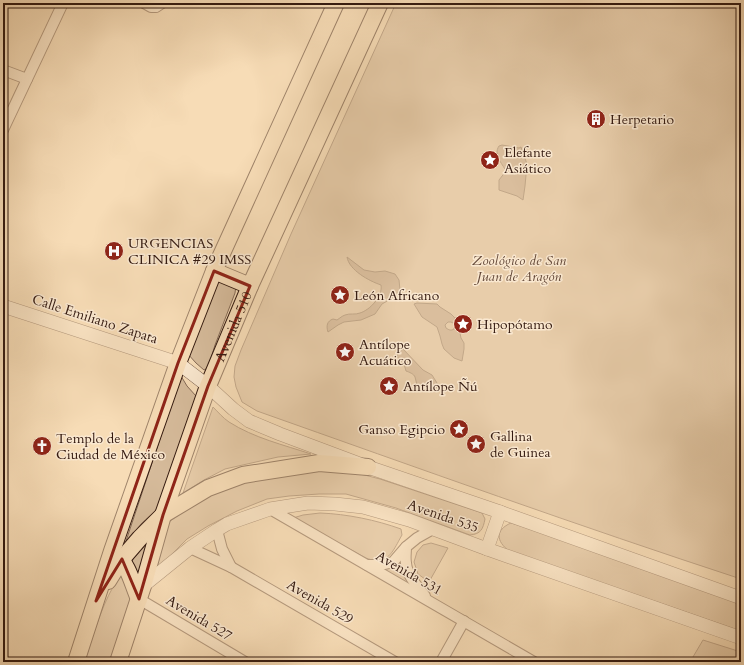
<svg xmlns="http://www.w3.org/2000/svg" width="744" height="665" viewBox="0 0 744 665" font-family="Cardo,serif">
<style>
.green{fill:#d6bb9b;stroke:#856a56}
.water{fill:#b59a7e;stroke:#816752}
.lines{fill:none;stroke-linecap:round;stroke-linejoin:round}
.minor-casing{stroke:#654a3a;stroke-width:12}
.tertiary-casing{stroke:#654a3a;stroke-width:14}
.primary-casing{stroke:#341a10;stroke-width:18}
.minor{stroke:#fae8d0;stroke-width:10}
.tertiary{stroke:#fae8d0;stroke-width:13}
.primary{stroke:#f7dcb7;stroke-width:16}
.marked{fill:none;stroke:#8f2418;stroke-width:3;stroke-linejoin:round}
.labels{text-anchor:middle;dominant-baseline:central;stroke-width:3;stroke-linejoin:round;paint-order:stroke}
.poi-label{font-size:14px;fill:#341a10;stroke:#fae8d0;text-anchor:start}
.park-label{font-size:14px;font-style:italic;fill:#654a3a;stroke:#fae8d0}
.street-label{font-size:14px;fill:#341a10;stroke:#fae8d0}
</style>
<rect width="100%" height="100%" fill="#f7dcb7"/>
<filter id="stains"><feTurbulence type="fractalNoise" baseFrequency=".005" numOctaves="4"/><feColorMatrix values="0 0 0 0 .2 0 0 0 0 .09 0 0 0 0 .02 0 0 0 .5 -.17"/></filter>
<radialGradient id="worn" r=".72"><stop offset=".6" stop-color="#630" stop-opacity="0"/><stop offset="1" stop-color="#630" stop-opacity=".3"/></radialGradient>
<g class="green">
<path d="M396,3H741V579C579,526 418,468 257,411L242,402L236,387L234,377L235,366L241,350L291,234Z"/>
<polygon points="220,280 236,285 235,293 215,345 208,368 204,370 196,363 187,353 212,284"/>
<path d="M181,376L187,386L196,396L160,506C154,513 147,518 141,524C136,530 132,536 126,541Z"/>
<path d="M213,407C218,412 223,418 229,422C254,438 284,445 311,454L278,457L225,469L204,480L183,493Z"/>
<path d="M325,469L353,472L380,479L482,513L485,519C483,529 481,534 470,535L396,508L346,494H319L289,496L267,499L237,511L208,526L187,539L162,564L157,567L169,522L180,514L223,488L252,479Z"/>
<path d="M320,513C347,514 376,520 401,529L402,535C396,545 390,562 376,561C372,560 369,559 366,558L293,518L303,515Z"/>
<path d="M511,523L524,527L741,603V631L509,551C496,541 495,530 511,523Z"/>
<path d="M149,541L111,662H84C93,637 100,610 113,587C123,570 136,555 149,541Z"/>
<polygon points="431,543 448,548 429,582 418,574 414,562 417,552 423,545"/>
<path d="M402,559C400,568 404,575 408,583L381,569Z"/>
<polygon points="703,640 741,652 741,662 690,662"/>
</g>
<g class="water">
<path d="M502,145L519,148L521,147L527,164L525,186L523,200L517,196L499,190V180L506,171C502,163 493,155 499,146Z"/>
<path d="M347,257L364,270L375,272L385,271L395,274L399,280L400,290L399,293L395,297L390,298L389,300L382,304L375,314L361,320L344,322L338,325L328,332C326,326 327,321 333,319L337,320C340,318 342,316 345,315C350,313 355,315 360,313C370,310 383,296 381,285C369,281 349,270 347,257Z"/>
<path d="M417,303L437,304L440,307L451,314L454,317L457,321L453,323L451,322H448L445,325L446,328C449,330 451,331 454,329L455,325L458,324L461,338L464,343V349L462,361L454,358L444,349L442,344L440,336L437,327L422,317L414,304Z"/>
<path d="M403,349L423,370L432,375L437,383V387L435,389L417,385C416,382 416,380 415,377C414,374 409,372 406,371L404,364L398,358L397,355Z"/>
</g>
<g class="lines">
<defs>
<g id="minor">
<polyline points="144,3 151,7 156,7 162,3"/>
<polyline points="3,70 27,79"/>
<polyline points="3,130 63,3"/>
<polyline points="270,509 534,662"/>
<polyline points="217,530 222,549 231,567"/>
<polyline points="190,548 231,567 395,662"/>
<polyline points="367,565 381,565 393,562 406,547"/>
<path d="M425,596C418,587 407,576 406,563C405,558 406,552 406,547L417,538L433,529"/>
<polyline points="139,599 245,662"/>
<polyline points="441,662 464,621"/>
</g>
<g id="tertiary">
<polyline points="3,306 178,363 208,386 233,409 249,421 280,434 368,467 500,512 741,598"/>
<polyline points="487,549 500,512"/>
<polyline points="143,586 190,548 217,530 227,524 270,509 308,503 335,504 363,507 409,520 487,549 741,638"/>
</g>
<g id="primary">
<polyline points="214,271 250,286"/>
<path d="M116,554C129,566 132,583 139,599"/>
<polyline points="108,581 121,560 140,538 163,515 208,488 243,475 319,463 368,467"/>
<polyline points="76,662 112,551 178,363 214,271 336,3"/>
<path id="s1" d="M118,662L143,586L163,515L208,386L250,286L380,3"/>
</g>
</defs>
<use href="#minor" class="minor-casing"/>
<use href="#tertiary" class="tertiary-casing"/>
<use href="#primary" class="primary-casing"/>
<use href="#minor" class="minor"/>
<use href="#tertiary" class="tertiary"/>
<use href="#primary" class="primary"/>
</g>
<path d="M0 0H744V665H0ZM214,271L250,286L208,386L163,515L139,599L122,559L96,601L178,363Z" fill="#f7dcb7" fill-opacity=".55" fill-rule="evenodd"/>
<path class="marked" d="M214,271L250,286L208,386L163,515L139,599L122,559L96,601L178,363Z"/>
<defs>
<symbol id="building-disc" viewBox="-11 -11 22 22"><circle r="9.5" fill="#8f2418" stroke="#fae8d0"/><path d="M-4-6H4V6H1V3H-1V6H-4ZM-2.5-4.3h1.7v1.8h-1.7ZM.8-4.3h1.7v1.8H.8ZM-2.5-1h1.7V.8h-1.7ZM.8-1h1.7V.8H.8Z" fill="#fff"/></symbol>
<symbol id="sight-disc" viewBox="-11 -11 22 22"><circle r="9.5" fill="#8f2418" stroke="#fae8d0"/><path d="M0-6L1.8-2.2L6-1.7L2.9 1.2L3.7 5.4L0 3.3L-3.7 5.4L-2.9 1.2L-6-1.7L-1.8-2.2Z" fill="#fff"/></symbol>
<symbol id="hospital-disc" viewBox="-11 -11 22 22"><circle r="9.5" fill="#8f2418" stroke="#fae8d0"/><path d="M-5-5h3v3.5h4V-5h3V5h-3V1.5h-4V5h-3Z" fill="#fff"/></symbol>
<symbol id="church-disc" viewBox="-11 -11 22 22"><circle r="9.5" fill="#8f2418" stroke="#fae8d0"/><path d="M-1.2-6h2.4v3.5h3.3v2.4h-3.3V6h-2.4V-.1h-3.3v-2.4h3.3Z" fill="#fff"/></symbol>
</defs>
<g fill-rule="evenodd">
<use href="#building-disc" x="585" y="108" width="22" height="22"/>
<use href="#sight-disc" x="479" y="149" width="22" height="22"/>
<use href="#hospital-disc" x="103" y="240" width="22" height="22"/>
<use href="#sight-disc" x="329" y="284" width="22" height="22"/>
<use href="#sight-disc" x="452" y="313" width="22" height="22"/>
<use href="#sight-disc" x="334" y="341" width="22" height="22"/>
<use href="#sight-disc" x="378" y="375" width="22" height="22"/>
<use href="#sight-disc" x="448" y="418" width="22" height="22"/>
<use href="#sight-disc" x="465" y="433" width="22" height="22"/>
<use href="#church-disc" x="31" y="435" width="22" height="22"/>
</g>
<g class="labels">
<g class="poi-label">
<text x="610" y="119">Herpetario</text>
<text x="504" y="152">Elefante<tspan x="504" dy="16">Asiático</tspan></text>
<text x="128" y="243">URGENCIAS<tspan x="128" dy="16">CLINICA #29 IMSS</tspan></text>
<text x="354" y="295">León Africano</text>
<text x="477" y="324">Hipopótamo</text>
<text x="359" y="344">Antílope<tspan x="359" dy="16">Acuático</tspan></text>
<text x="403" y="386">Antílope Ñú</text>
<text x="445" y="429" text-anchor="end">Ganso Egipcio</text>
<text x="490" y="436">Gallina<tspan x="490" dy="16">de Guinea</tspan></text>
<text x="56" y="438">Templo de la<tspan x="56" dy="16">Ciudad de México</tspan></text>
</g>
<g class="park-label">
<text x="519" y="260">Zoológico de San<tspan x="519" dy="16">Juan de Aragón</tspan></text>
</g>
<g class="street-label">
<text transform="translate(95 319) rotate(18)">Calle Emiliano Zapata</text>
<text stroke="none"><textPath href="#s1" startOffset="355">Avenida 510</textPath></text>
<text transform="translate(443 516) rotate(19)">Avenida 535</text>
<text transform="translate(409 573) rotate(30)">Avenida 531</text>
<text transform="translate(320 602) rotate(30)">Avenida 529</text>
<text transform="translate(199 618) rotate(31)">Avenida 527</text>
</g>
</g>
<rect width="744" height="665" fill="none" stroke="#f7dcb7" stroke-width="16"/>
<rect x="4" y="4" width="736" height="657" fill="none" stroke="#341a10" stroke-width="2"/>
<rect x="8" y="8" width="728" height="649" fill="none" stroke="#341a10"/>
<rect width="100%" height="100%" filter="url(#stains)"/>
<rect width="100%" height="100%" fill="url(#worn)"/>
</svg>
